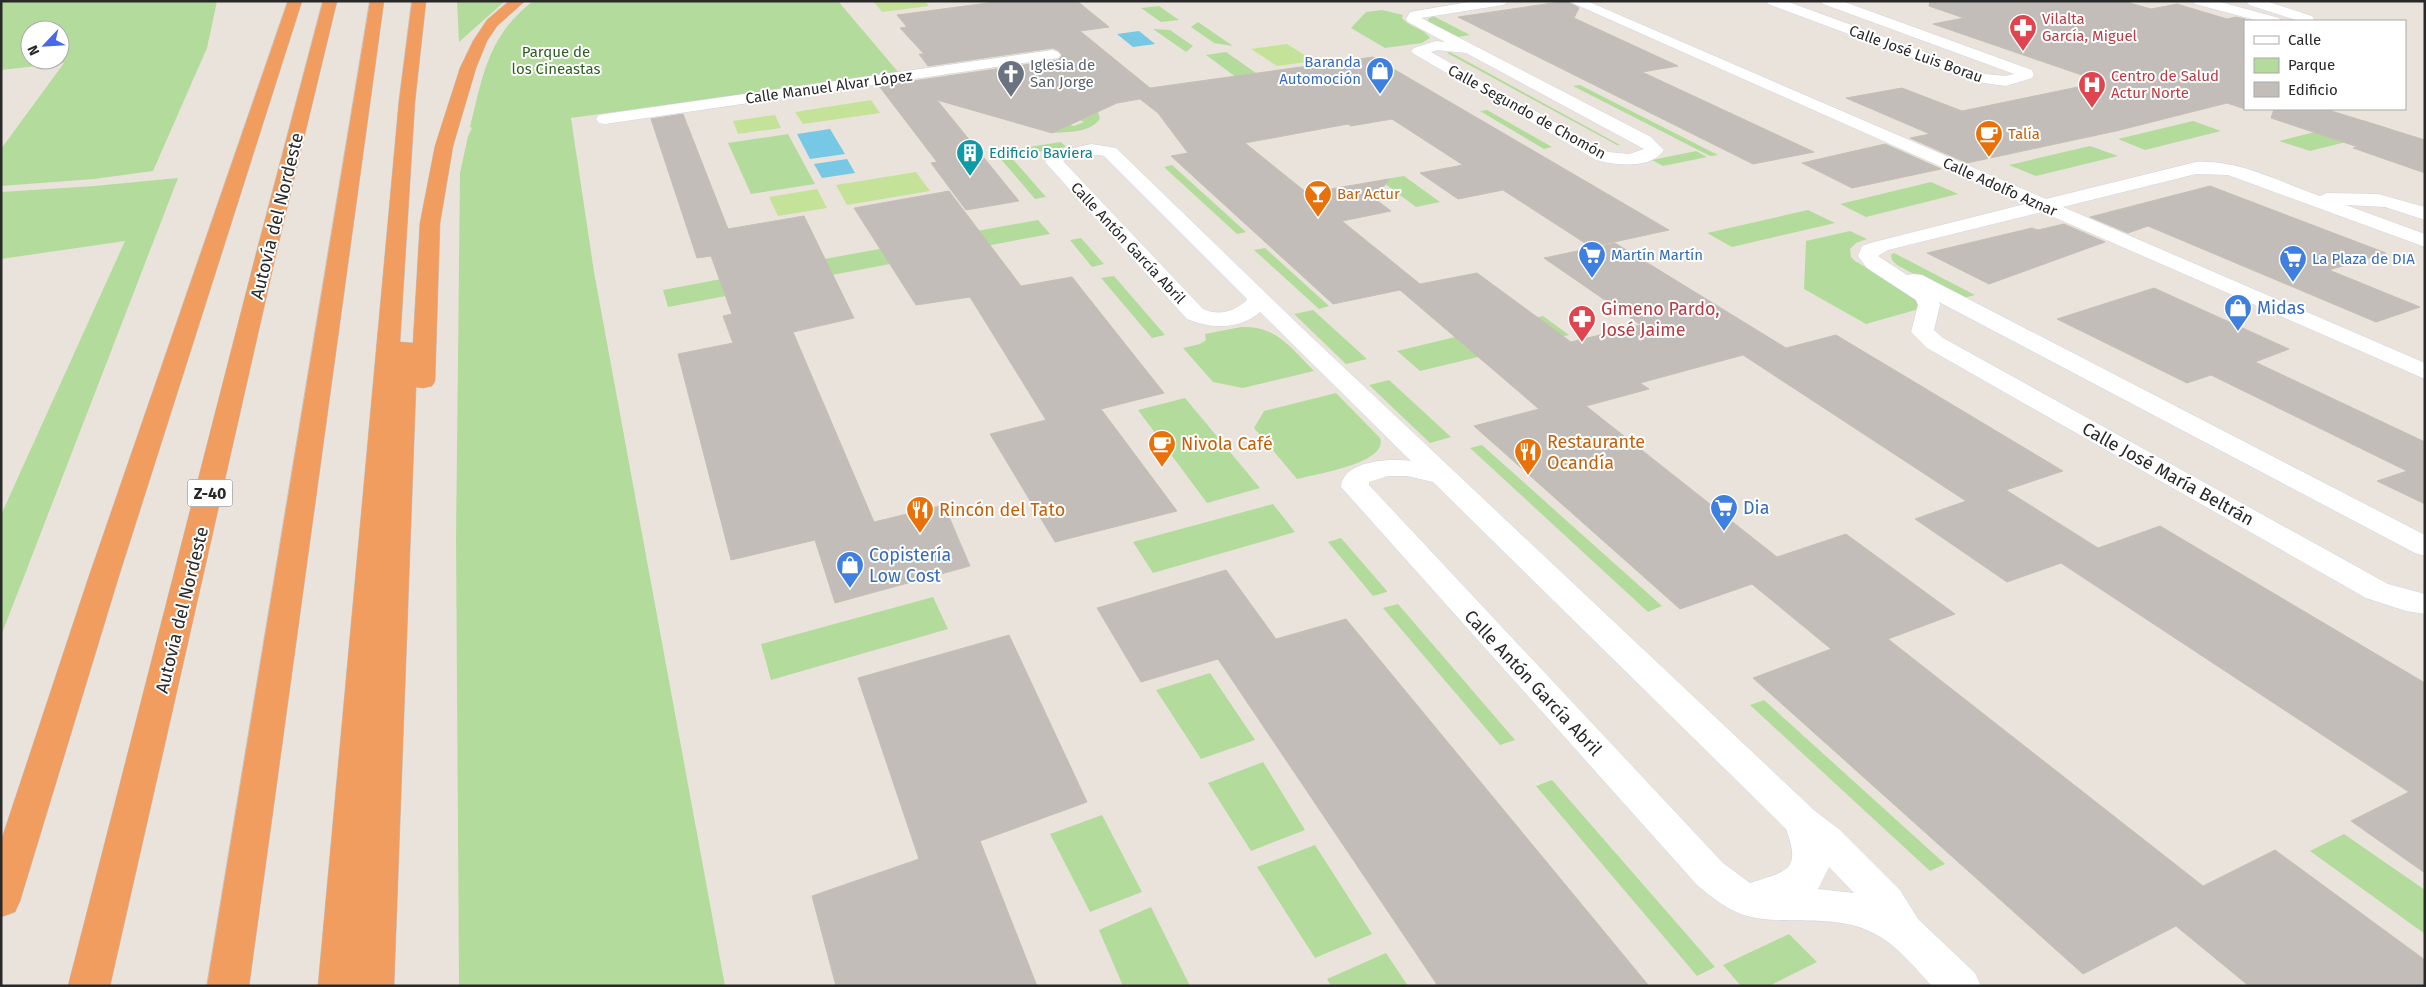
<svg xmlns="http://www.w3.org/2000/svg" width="2426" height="987" viewBox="0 0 2426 987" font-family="'Fira Sans',sans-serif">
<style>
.green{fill:#b3dc9c;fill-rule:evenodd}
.pitch{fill:#c4e398}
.water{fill:#76c8e4}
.building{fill:#c2bdb8;stroke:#c5bfb5}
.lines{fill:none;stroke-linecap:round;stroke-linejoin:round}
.street-casing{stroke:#d1d4e0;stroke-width:1}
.highway-casing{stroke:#c3c3c3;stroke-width:1}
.street{fill:#fff;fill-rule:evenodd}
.highway{fill:#f19d60;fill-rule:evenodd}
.labels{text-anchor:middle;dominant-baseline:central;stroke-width:4;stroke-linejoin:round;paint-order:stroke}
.far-health-label{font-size:15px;fill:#be3a42;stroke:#fff;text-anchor:start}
.far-park-label{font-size:15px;fill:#2d5f1f;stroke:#fff}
.far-street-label{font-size:15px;fill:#292929;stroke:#fff}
.far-shop-label{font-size:15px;fill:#366cbe;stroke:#fff;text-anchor:start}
.far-worship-label{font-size:15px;fill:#5b616d;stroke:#fff;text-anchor:start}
.far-food-label{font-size:15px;fill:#c56008;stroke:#fff;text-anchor:start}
.far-culture-label{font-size:15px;fill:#0d838f;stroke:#fff;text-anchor:start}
.shield{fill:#fff;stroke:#696969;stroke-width:1}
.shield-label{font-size:16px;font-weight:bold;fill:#292929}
.street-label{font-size:18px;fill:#292929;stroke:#fff}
.shop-label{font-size:18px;fill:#366cbe;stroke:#fff;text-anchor:start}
.health-label{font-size:18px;fill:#be3a42;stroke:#fff;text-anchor:start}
.food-label{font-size:18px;fill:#c56008;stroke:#fff;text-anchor:start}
</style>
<rect width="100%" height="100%" fill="#eae3db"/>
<g class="green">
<path d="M1,1H217L207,48L153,171L94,179L1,186V149L64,63L1,70ZM30,30H60V60H30Z"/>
<polygon points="457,1 505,1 459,42"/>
<path d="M533,1H838L899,73L571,118L594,272L725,986H459L456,539L460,173L468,136L472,128L470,127C483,75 488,36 533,1Z"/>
<polygon points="1159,6 1179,20 1161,22 1141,8"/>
<path d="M1382,10L1403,15L1402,18C1409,27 1425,29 1430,38L1422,43L1385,48L1351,28L1366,12Z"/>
<polygon points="1433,16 1470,35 1458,37 1429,22 1428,19"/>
<polygon points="1198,22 1233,46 1214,43 1191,27"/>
<polygon points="1153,29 1170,30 1193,46 1186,52"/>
<polygon points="1226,52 1276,87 1255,91 1206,55"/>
<polygon points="1450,52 1620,145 1617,145 1447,53"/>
<polygon points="1580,85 1718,155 1710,156 1573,86"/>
<polygon points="1487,110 1552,147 1544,149 1480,111"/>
<path d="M1098,112L1100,118C1092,133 1067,132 1052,133L1070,125L1074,126L1084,122L1080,120Z"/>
<polygon points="2363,120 2394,130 2310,151 2279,141"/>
<polygon points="2193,121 2221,131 2145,150 2118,139"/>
<polygon points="788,134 815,184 751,194 728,143"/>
<polygon points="1061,142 1066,147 1015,156 1009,150"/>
<polygon points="2090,146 2118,156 2036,176 2009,165"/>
<polygon points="1696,151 1707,157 1663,166 1652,160"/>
<polygon points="1010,156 1046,197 1035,199 1000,158"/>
<polygon points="1172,165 1246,232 1237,234 1164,167"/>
<polygon points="1404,176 1440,202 1416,207 1380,180"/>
<polygon points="178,178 1,636 1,515 125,241 1,259 1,192 94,186"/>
<polygon points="1931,182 1958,194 1866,217 1840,204"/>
<polygon points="1808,210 1835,223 1732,247 1707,233"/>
<polygon points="1038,220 1050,234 943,254 933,239"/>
<polygon points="1850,231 1867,239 1856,243 1850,249 1851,257 1855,261 1913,295 1917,297 1919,309 1866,324 1804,289 1806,241"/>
<polygon points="1081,238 1104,264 1092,267 1070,240"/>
<polygon points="912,243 922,258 816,278 808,262"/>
<polygon points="1265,248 1329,306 1319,309 1254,250"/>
<polygon points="1894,253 1975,295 1960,299 1897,265 1892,260 1891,255"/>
<polygon points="786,267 794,283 668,307 663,290"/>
<polygon points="1114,276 1165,335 1152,338 1101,278"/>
<polygon points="1313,310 1367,359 1346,364 1294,314"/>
<polygon points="1543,316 1569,335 1420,371 1397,351"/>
<path d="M1241,327C1276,325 1291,348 1314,371L1243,388L1213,382L1183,348L1200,344L1206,340L1205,334Z"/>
<polygon points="1389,380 1451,437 1430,443 1369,385"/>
<path d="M1336,393L1380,438C1389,463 1315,474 1297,479L1254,428L1264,411Z"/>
<polygon points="1185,398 1260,488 1207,503 1138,410"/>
<polygon points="1482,445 1662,606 1648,612 1470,448"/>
<polygon points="1273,504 1295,532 1153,573 1133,542"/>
<polygon points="1341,538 1387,591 1387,592 1373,596 1328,542"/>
<polygon points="933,597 948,629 771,680 761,644"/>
<polygon points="1398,604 1515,740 1500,745 1383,608"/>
<polygon points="1210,673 1255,740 1201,759 1156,690"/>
<polygon points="1764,700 1945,864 1930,871 1750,705"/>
<polygon points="1263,762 1305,830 1251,851 1208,783"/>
<polygon points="1552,780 1715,967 1697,976 1536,786"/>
<polygon points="1102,815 1142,892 1090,912 1050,834"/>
<polygon points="2344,834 2425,890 2425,934 2310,851"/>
<polygon points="1315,845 1372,934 1315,958 1257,867"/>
<polygon points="1151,907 1190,986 1123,986 1099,930"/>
<polygon points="1789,934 1817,962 1769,986 1741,986 1723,965"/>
<polygon points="1386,953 1408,986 1331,986 1327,979"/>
</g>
<g class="pitch">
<polygon points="873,1 925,1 929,6 882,12"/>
<polygon points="1287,44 1314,61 1277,66 1251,49"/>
<polygon points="871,100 880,113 803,124 795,112"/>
<polygon points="775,115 781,128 738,134 733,121"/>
<polygon points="916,172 930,191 847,205 836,185"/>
<polygon points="817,189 827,208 778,216 769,197"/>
</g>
<g class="water">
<polygon points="1139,31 1155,44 1133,47 1117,34"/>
<polygon points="830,129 845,154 810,159 797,134"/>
<polygon points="847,159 855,173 822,178 814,164"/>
</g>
<g class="building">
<polygon points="1003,1 1077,1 1109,27 1080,31 1150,88 1373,57 1669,230 1591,247 1503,190 1458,199 1420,173 1463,165 1392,119 1351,126 1348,124 1245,143 1307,193 1389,179 1375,199 1391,211 1342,221 1420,284 1477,273 1571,342 1641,325 1544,258 1615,243 1786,348 1836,335 2063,471 2006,490 2098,548 2160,526 2425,683 2425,873 2351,821 2409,792 2061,563 2007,582 1915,519 1966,501 1743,355 1640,383 1649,389 1586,406 1777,557 1846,534 1955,614 1888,639 2203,886 2275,850 2425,960 2425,986 2249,986 2176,926 2083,974 1753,678 1831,649 1752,584 1680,609 1474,426 1539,409 1400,290 1333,304 1171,156 1188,153 1158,113 1140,99 1117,103 1052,133 937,100 1019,201 966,210 931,163 937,162 879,86 1058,60 1062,56 1059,51 1053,48 928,66 919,54 924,54 900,28 907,27 897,15"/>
<polygon points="1566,1 1579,8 1574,18 1678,66 1642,72 1814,152 1753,164 1458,17"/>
<polygon points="1930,1 2123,1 2151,9 2177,4 2227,19 2236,17 2245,19 2245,109 2227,103 2116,131 1967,163 1910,138 1930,134 1846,98 1902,88 1962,111 2102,82 1933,24 1964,18 1929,6"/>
<polygon points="2274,109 2325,109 2425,140 2425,173 2353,148 2358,147 2271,118"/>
<polygon points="683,114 728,229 804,216 854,318 793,332 874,522 944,505 970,566 835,603 815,540 731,560 678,354 733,343 723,316 732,314 711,256 697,258 651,119"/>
<polygon points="1885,144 1941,169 1852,188 1802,163"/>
<polygon points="2210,186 2386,253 2329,270 2420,307 2376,322 2148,226 2128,233 2090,217"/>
<polygon points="949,191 1021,286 1072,277 1164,393 1101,409 1177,511 1055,542 990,434 1046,420 970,297 916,305 854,208"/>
<polygon points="2064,224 2105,242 1989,284 1927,253 2032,228 2038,230"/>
<polygon points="2154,288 2289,349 2255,362 2425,442 2425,504 2377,481 2407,471 2211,375 2187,383 2057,319"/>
<polygon points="1226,570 1276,639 1346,619 1649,986 1438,986 1218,659 1141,682 1097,608"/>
<polygon points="1009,635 1087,802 980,841 1037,986 836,986 812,896 919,859 858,678"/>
</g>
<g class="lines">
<defs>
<g id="street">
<path d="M1474,1H1510L1503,5L1421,18L1651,137L1664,150C1650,170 1615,165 1596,160L1414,54L1411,51L1414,48L1436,41L1445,42L1408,22L1406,19L1410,12ZM1437,50L1466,53L1644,149L1629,154L1608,152L1431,52Z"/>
<path d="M1568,1H1587L2046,199L2196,162C2238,159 2280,182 2320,196L2327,193L2378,194L2425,207V220L2385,207L2346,205L2425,234V247L2228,175L2196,174L2063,207L2425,363V379L2042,212L1888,250L1878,256L1907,275L1914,274L1922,275L2425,535V556L2415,553L1939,302L1940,305L1934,330L1943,338L2388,584L2425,594V614L2406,611L2366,598L1927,348L1911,332L1918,305L1916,300L1867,268L1858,256L1862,246L1874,242L2025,204Z"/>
<polygon points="1766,1 1786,1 1985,74 2005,76 2014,74 1823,4 1821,1 1842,1 2032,70 2034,75 2032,78 2006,86 1977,82 1768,4"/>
<polygon points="2193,1 2217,1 2279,18 2281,21 2259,21 2195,4"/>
<polygon points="2266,1 2312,16 2314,19 2313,21 2299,21 2249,5 2247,2"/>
<polygon points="1053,50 1058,52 1061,55 1058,58 605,124 599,123 596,119 599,115 605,114"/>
<path d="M1091,144L1116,148L1302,328L1815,811L1840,830L1900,890L1918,919L1975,973L1981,986H1932C1913,966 1895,942 1869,931C1834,915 1793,924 1756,918C1732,914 1714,899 1697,885L1341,487C1343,460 1391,458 1411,461L1260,312C1240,330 1211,329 1187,319L1045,162L1048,155L1052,153ZM1099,155L1104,156L1247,299L1246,301C1233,312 1219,316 1203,309L1063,161L1073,157ZM1388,476H1407L1433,482L1786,829C1802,872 1786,871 1750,883L1723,863L1369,485V482ZM1829,867L1854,893L1818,889Z"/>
</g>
<g id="highway">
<polygon points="288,1 302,1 118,579 20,901 15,912 1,917 1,841 88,579"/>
<polygon points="323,1 337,1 277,250 110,986 68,986 257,250"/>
<polygon points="370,1 384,1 249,986 207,986"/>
<polygon points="412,1 426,1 415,101 400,342 413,343 420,223 435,146 460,68 473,41 487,20 509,1 525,1 497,26 487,41 476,68 453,146 440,223 435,381 432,386 423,388 416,387 394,986 318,986 399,101"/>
</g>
</defs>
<use href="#street" class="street-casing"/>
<use href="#highway" class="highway-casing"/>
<use href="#street" class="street"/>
<use href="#highway" class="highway"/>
</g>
<defs>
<symbol id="pharmacy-pin" viewBox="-11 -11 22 30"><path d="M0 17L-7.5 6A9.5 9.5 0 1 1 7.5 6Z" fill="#e0444e" stroke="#fff"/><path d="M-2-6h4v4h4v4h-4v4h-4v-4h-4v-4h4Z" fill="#fff"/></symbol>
<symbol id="shop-pin" viewBox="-11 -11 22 30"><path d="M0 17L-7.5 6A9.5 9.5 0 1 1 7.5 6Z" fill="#3f7fe0" stroke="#fff"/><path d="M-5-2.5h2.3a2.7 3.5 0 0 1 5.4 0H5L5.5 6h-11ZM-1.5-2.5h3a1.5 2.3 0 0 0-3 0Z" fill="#fff"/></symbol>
<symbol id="church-pin" viewBox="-11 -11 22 30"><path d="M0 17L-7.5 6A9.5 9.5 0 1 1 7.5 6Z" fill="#6b7280" stroke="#fff"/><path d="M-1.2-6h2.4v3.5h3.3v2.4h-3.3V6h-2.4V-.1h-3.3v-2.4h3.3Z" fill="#fff"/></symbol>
<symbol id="hospital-pin" viewBox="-11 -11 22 30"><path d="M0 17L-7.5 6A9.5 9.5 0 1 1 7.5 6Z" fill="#e0444e" stroke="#fff"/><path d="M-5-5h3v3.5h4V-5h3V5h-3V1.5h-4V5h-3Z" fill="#fff"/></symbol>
<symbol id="cafe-pin" viewBox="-11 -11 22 30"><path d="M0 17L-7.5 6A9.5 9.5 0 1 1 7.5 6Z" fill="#e8710a" stroke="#fff"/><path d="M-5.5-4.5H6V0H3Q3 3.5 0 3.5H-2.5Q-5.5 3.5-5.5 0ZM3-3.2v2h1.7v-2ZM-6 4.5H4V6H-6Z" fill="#fff"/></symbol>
<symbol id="building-pin" viewBox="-11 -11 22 30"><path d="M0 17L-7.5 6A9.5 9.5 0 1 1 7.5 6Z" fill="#0f9aa8" stroke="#fff"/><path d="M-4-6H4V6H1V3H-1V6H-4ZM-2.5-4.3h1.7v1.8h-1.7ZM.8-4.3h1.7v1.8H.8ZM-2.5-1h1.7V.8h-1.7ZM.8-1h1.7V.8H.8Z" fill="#fff"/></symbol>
<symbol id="bar-pin" viewBox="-11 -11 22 30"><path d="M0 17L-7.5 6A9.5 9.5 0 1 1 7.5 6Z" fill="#e8710a" stroke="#fff"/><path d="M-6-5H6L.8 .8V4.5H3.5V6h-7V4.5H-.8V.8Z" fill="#fff"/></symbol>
<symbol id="supermarket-pin" viewBox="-11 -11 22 30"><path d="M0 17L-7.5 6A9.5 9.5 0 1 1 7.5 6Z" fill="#3f7fe0" stroke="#fff"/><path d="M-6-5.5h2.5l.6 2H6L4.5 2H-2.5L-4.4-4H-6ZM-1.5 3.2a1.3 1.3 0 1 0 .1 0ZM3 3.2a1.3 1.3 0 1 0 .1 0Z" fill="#fff"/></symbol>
<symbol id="restaurant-pin" viewBox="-11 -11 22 30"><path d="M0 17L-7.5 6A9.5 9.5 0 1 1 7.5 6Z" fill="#e8710a" stroke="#fff"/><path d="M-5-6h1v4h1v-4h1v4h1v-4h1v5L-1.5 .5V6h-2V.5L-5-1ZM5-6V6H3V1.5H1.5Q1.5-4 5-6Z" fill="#fff"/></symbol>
</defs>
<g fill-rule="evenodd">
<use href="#pharmacy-pin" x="2007" y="12" width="32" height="43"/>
<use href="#shop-pin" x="1364" y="55" width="32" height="43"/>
<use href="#church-pin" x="995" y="58" width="32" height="43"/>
<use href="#hospital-pin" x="2076" y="69" width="32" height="43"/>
<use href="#cafe-pin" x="1973" y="118" width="32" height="43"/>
<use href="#building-pin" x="954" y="137" width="32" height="43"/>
<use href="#bar-pin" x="1302" y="178" width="32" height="43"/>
<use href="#supermarket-pin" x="1576" y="239" width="32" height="43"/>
<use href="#supermarket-pin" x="2277" y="243" width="32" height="43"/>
<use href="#shop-pin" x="2222" y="292" width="32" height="43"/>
<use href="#pharmacy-pin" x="1566" y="303" width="32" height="43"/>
<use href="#cafe-pin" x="1146" y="428" width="32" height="43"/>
<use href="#restaurant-pin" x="1512" y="436" width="32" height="43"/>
<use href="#supermarket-pin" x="1708" y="492" width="32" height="43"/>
<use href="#restaurant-pin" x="904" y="494" width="32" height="43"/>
<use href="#shop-pin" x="834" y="549" width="32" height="43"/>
</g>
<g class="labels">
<g class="far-health-label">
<text x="2042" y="19">Vilalta<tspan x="2042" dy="17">García, Miguel</tspan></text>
<text x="2111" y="76">Centro de Salud<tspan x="2111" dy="17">Actur Norte</tspan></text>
</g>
<g class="far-park-label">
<text x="556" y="52">Parque de<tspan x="556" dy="17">los Cineastas</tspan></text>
</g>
<g class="far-street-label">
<text transform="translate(1916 54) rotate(20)">Calle José Luis Borau</text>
<text transform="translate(829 87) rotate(-8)">Calle Manuel Alvar López</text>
<text transform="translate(1527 112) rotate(29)">Calle Segundo de Chomón</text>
<text transform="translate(2000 187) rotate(24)">Calle Adolfo Aznar</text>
<text transform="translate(1128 243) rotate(47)">Calle Antón García Abril</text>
</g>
<g class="far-shop-label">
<text x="1361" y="62" text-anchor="end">Baranda<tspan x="1361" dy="17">Automoción</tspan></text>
<text x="1611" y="255">Martín Martín</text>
<text x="2312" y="259">La Plaza de DIA</text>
</g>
<g class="far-worship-label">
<text x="1030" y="65">Iglesia de<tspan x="1030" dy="17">San Jorge</tspan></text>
</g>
<g class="far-food-label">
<text x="2008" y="134">Talía</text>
<text x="1337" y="194">Bar Actur</text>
</g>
<g class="far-culture-label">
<text x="989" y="153">Edificio Baviera</text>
</g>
<rect class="shield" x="187.5" y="479.5" width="45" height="27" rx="4"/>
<g class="shield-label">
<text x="210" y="493">Z-40</text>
</g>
<g class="street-label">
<text transform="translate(277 216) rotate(-76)">Autovía del Nordeste</text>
<text transform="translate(2168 474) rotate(29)">Calle José María Beltrán</text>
<text transform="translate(182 610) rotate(-76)">Autovía del Nordeste</text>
<text transform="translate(1533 683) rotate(47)">Calle Antón García Abril</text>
</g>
<g class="shop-label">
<text x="2257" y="308">Midas</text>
<text x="1743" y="508">Dia</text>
<text x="869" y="555">Copistería<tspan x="869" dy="21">Low Cost</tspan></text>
</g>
<g class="health-label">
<text x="1601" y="309">Gimeno Pardo,<tspan x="1601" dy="21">José Jaime</tspan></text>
</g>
<g class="food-label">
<text x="1547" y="442">Restaurante<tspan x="1547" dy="21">Ocandía</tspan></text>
<text x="1181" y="444">Nivola Café</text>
<text x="939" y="510">Rincón del Tato</text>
</g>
</g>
<rect width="2426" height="987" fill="none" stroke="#292929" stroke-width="5"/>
<rect x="2244" y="20" width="162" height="90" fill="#ffffff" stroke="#a9a9a9"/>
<rect x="2254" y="36" width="25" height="8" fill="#ffffff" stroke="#a9a9a9"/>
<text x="2288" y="45" font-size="15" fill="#292929">Calle</text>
<rect x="2254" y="58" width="25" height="15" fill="#b3dc9c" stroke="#a9a9a9"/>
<text x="2288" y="70" font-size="15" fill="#292929">Parque</text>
<rect x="2254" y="82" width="25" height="15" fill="#c2bdb8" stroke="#a9a9a9"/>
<text x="2288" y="95" font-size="15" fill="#292929">Edificio</text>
<g transform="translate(45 45) rotate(245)"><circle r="24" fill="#ffffff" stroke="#a9a9a9"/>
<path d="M0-4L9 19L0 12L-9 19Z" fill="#4868eb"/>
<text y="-8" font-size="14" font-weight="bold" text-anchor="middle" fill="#292929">N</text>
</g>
</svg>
